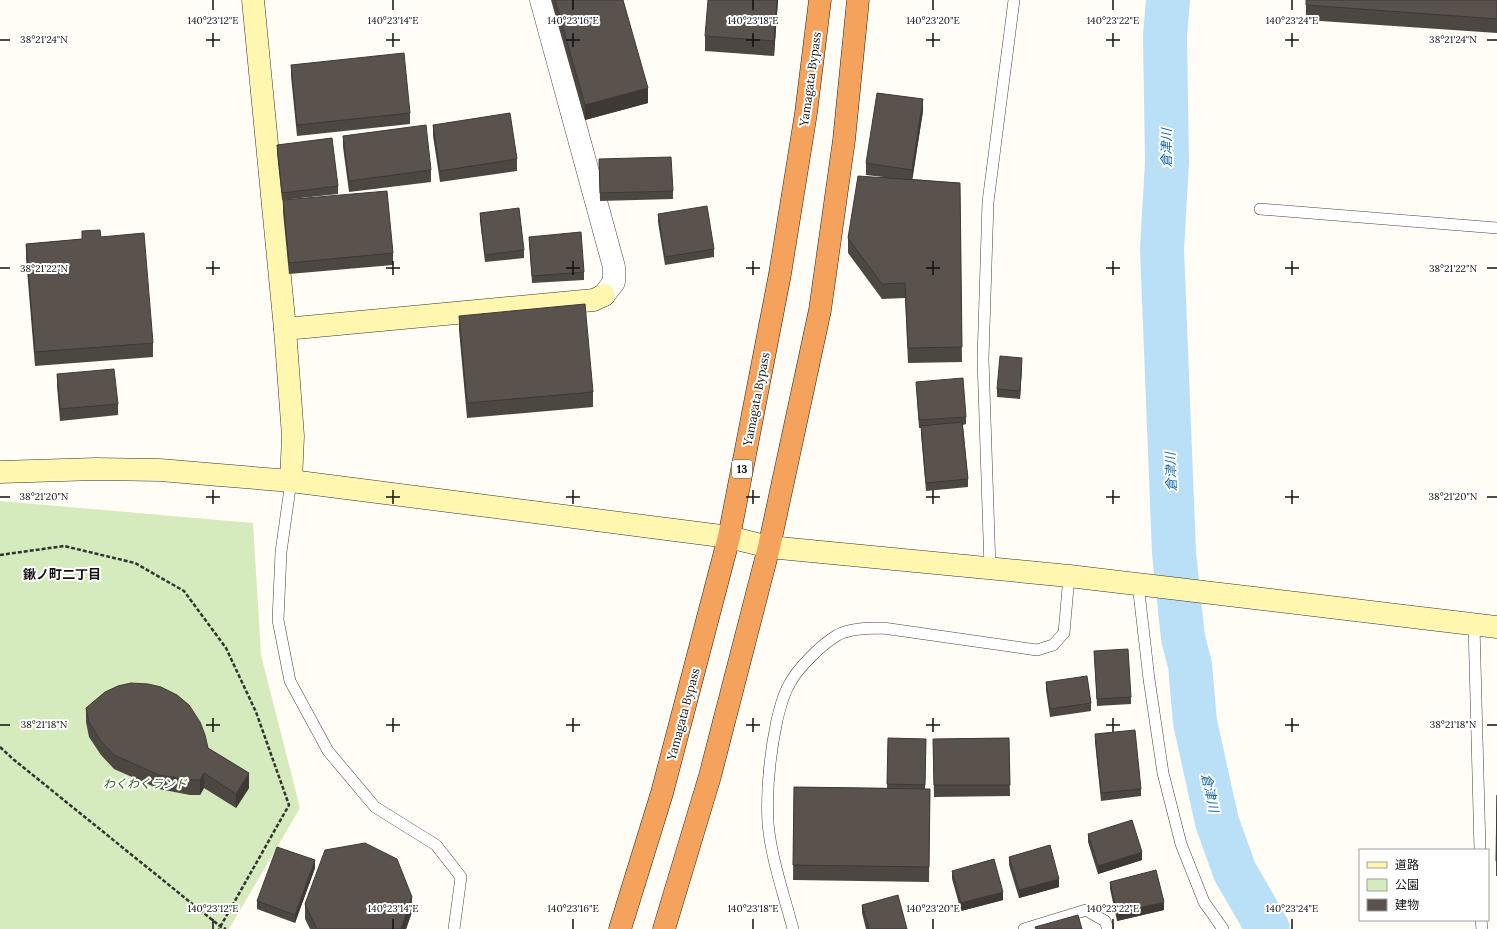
<svg xmlns="http://www.w3.org/2000/svg" width="1497" height="929" viewBox="0 0 1497 929" font-family="Lora,'Noto Sans JP',serif">
<style>
.green{fill:#d5ebbd}
.lines{fill:none;stroke-linecap:round;stroke-linejoin:round}
.river{stroke:#b9e0f7;stroke-width:44}
.lane-casing{stroke:#444;stroke-width:12}
.street-casing{stroke:#444;stroke-width:23}
.secondary-casing{stroke:#333;stroke-width:23}
.highway-casing{stroke:#222;stroke-width:23}
.path{stroke:#333;stroke-width:2.5;stroke-dasharray:4 2;stroke-linecap:butt}
.lane{stroke:#fff;stroke-width:11}
.street{stroke:#fff;stroke-width:22}
.secondary{stroke:#fff6b0;stroke-width:22}
.highway{stroke:#f5a25d;stroke-width:22}
.wall{fill:#4d4742}
.shaded-wall{fill:#3f3936}
.building{fill:#5a524d;stroke:#3f3936}
.ticks{fill:none;stroke:#111;stroke-width:1.5}
.labels{text-anchor:middle;dominant-baseline:central;stroke-width:4;stroke-linejoin:round;paint-order:stroke}
.shield{fill:#fff;stroke:#585858;stroke-width:1}
.shield-label{font-size:11px;font-weight:bold;fill:#111}
.street-label{font-size:12px;fill:#111;stroke:#fff}
.park-label{font-size:12px;font-style:italic;fill:#2f6b1f;stroke:#fff}
.water-label{font-size:13px;font-style:italic;fill:#1768a6;stroke:#fff}
.neighbourhood-label{font-size:13px;font-weight:bold;fill:#111;stroke:#fff}
.ticks-label{font-size:10px;text-anchor:middle;fill:#111;stroke:#fff;stroke-width:4;stroke-linejoin:round;paint-order:stroke}
</style>
<rect width="100%" height="100%" fill="#fffdf5"/>
<polygon class="green" points="0,501 253,523 261,655 300,808 229,929 0,929"/>
<g class="lines">
<polyline class="river" points="1168,0 1165,36 1167,162 1162,249 1174,553 1183,638 1190,665 1195,722 1217,822 1235,872 1268,929"/>
<defs>
<g id="lane">
<polyline points="1260,209 1497,228"/>
<polyline points="291,481 281,552 278,620 290,681 328,751 375,807 436,845 461,877 454,929"/>
<polyline points="990,568 983,359 988,202 1014,0"/>
<polyline points="1138,584 1149,679 1163,773 1181,844 1204,902 1223,929"/>
<polyline points="1474,625 1480,850"/>
<polyline points="1481,920 1482,929"/>
<path d="M793,929C784,895 771,858 768,823C766,788 770,754 777,720C780,708 783,694 790,683C798,668 821,645 836,636C848,628 870,628 883,628L1037,650L1053,645L1064,633L1069,576"/>
<polyline points="1024,929 1086,910 1105,921 1108,929"/>
</g>
<polyline id="street" points="541,0 614,267 614,282 604,295"/>
<g id="secondary">
<polyline points="253,0 285,329 293,436 291,481"/>
<polyline points="285,329 594,300 604,295"/>
<polyline points="0,472 96,469 160,470 219,475 291,481 729,537 769,547 1069,576 1497,627"/>
</g>
<g id="highway">
<polyline points="620,929 662,793 729,537 780,274 806,113 820,0"/>
<polyline points="664,929 710,776 769,547 820,310 844,140 858,0"/>
</g>
</defs>
<use href="#lane" class="lane-casing"/>
<use href="#street" class="street-casing"/>
<use href="#secondary" class="secondary-casing"/>
<use href="#highway" class="highway-casing"/>
<g class="path">
<polyline points="0,555 64,546 135,563 184,591 226,648 256,712 289,805 219,929"/>
<polyline points="0,747 13,759 221,927 226,929"/>
</g>
<use href="#lane" class="lane"/>
<use href="#street" class="street"/>
<use href="#secondary" class="secondary"/>
<use href="#highway" class="highway"/>
</g>
<g class="wall">
<polygon points="551,0 623,0 648,103 585,120"/>
<polygon points="778,0 774,56 705,51 705,36"/>
<polygon points="1497,0 1497,33 1306,20 1306,5"/>
<polygon points="291,65 410,113 410,124 297,136 291,76"/>
<polygon points="923,111 912,179 960,183 962,362 908,363 905,298 882,299 848,253 848,238 883,177 866,175 866,163"/>
<polygon points="433,125 517,159 517,171 440,182 433,136"/>
<polygon points="343,136 431,170 431,182 349,192 343,147"/>
<polygon points="277,145 338,186 338,194 282,200 277,153"/>
<polygon points="599,159 673,191 673,199 600,201"/>
<polygon points="283,200 393,253 393,265 289,274 283,212"/>
<polygon points="480,213 524,250 524,258 485,262 480,221"/>
<polygon points="658,214 714,249 714,257 665,265 658,222"/>
<polygon points="82,231 101,237 153,343 153,357 35,366 26,258 26,244 82,239"/>
<polygon points="529,237 584,272 584,280 532,283"/>
<polygon points="459,316 593,392 593,407 467,418 459,330"/>
<polygon points="1022,366 1020,399 997,397 997,389"/>
<polygon points="57,374 118,404 118,415 60,421 57,386"/>
<polygon points="916,382 966,417 966,424 963,425 968,479 968,487 926,491 921,434 921,428 919,428"/>
<polygon points="1094,651 1131,697 1131,704 1097,706"/>
<polygon points="1046,682 1091,703 1091,711 1050,717 1046,690"/>
<polygon points="86,708 208,748 249,788 236,808 204,788 200,795 190,795 159,789 114,769 101,755 89,737 86,722"/>
<polygon points="1095,734 1141,789 1141,796 1101,801 1095,742"/>
<polygon points="888,738 926,739 925,789 930,789 929,882 793,880 794,787 887,788"/>
<polygon points="1009,738 1010,796 934,797 933,739"/>
<polygon points="1497,795 1497,876 1496,876 1496,861"/>
<polygon points="1088,834 1142,860 1098,874 1088,842"/>
<polygon points="1009,857 1059,887 1019,898 1009,865"/>
<polygon points="315,868 295,923 257,909 257,901"/>
<polygon points="952,871 1003,900 961,911 952,879"/>
<polygon points="1110,882 1164,910 1117,921 1110,889"/>
<polygon points="305,904 412,912 406,929 310,929 305,919"/>
<polygon points="862,905 907,929 866,929 862,913"/>
</g>
<g class="shaded-wall">
<polygon points="777,0 778,0 774,56 774,41"/>
<polygon points="648,88 648,103 585,120 585,105"/>
<polygon points="923,99 923,111 912,182 912,170"/>
<polygon points="1022,358 1022,366 1020,399 1020,391"/>
<polygon points="204,773 204,788 200,795 200,780"/>
<polygon points="249,773 249,788 236,808 236,794"/>
<polygon points="1142,852 1142,860 1098,874 1098,866"/>
<polygon points="315,860 315,868 295,923 295,915"/>
<polygon points="1059,879 1059,887 1019,898 1019,890"/>
<polygon points="1003,892 1003,900 961,911 961,903"/>
<polygon points="412,897 412,912 406,929 401,929"/>
<polygon points="1164,902 1164,910 1117,921 1117,913"/>
</g>
<g class="building">
<polygon points="555,0 623,0 648,88 585,105"/>
<polygon points="708,0 777,0 774,41 705,36"/>
<polygon points="1306,0 1497,0 1497,19 1306,5"/>
<polygon points="404,53 410,113 297,125 291,65"/>
<polygon points="877,93 923,99 912,170 866,163"/>
<polygon points="510,113 517,159 440,171 433,125"/>
<polygon points="426,125 431,170 349,181 343,136"/>
<polygon points="332,138 338,186 282,193 277,145"/>
<polygon points="671,157 673,191 600,193 599,159"/>
<polygon points="858,176 960,183 962,347 908,348 905,283 882,284 848,238"/>
<polygon points="387,191 393,253 289,263 283,200"/>
<polygon points="707,206 714,249 665,257 658,214"/>
<polygon points="519,208 524,250 485,255 480,213"/>
<polygon points="100,230 101,237 144,233 153,343 35,352 26,244 82,239 82,231"/>
<polygon points="581,232 584,272 532,276 529,237"/>
<polygon points="585,304 593,392 467,403 459,316"/>
<polygon points="1000,356 1022,358 1020,391 997,389"/>
<polygon points="114,369 118,404 60,409 57,374"/>
<polygon points="963,378 966,417 919,420 916,382"/>
<polygon points="962,422 968,479 926,483 921,426"/>
<polygon points="1128,649 1131,697 1097,699 1094,651"/>
<polygon points="1087,676 1091,703 1050,709 1046,682"/>
<polygon points="131,683 148,684 161,687 177,695 189,705 200,722 205,735 208,748 249,773 236,794 204,773 200,780 190,780 159,775 114,755 101,741 89,722 86,708 105,692 118,686"/>
<polygon points="1135,730 1141,789 1101,793 1095,734"/>
<polygon points="888,738 926,739 925,785 887,784"/>
<polygon points="1009,738 1010,785 934,785 933,739"/>
<polygon points="794,787 930,789 929,867 793,865"/>
<polygon points="1497,795 1497,861 1496,861"/>
<polygon points="1132,820 1142,852 1098,866 1088,834"/>
<polygon points="365,843 397,859 412,897 401,929 317,929 305,904 325,850"/>
<polygon points="1050,845 1059,879 1019,890 1009,857"/>
<polygon points="277,847 315,860 295,915 257,901"/>
<polygon points="994,859 1003,892 961,903 952,871"/>
<polygon points="1156,870 1164,902 1117,913 1110,882"/>
<polygon points="898,895 907,929 869,929 862,905"/>
<polygon points="1078,915 1082,929 1036,929 1035,927"/>
</g>
<path class="ticks" d="M213,0V10M393,0V10M573,0V10M753,0V10M933,0V10M1113,0V10M1292,0V10M213,33V47M393,33V47M573,33V47M753,33V47M933,33V47M1113,33V47M1292,33V47M0,40H10M206,40H220M386,40H400M566,40H580M746,40H760M926,40H940M1106,40H1120M1285,40H1299M1487,40H1497M213,261V275M393,261V275M573,261V275M753,261V275M933,261V275M1113,261V275M1292,261V275M0,268H10M206,268H220M386,268H400M566,268H580M746,268H760M926,268H940M1106,268H1120M1285,268H1299M1487,268H1497M213,490V504M393,490V504M573,490V504M753,490V504M933,490V504M1113,490V504M1292,490V504M0,497H10M206,497H220M386,497H400M566,497H580M746,497H760M926,497H940M1106,497H1120M1285,497H1299M1487,497H1497M213,718V732M393,718V732M573,718V732M753,718V732M933,718V732M1113,718V732M1292,718V732M0,725H10M206,725H220M386,725H400M566,725H580M746,725H760M926,725H940M1106,725H1120M1285,725H1299M1487,725H1497M213,919V929M393,919V929M573,919V929M753,919V929M933,919V929M1113,919V929M1292,919V929"/>
<g class="labels">
<rect class="shield" x="732" y="460" width="20" height="18" rx="3"/>
<g class="shield-label">
<text x="742" y="469">13</text>
</g>
<g class="street-label">
<text transform="translate(810 79) rotate(-82)">Yamagata Bypass</text>
<text transform="translate(756 399) rotate(-79)">Yamagata Bypass</text>
<text transform="translate(683 714) rotate(-75)">Yamagata Bypass</text>
</g>
<g class="park-label">
<text x="145" y="783">わくわくランド</text>
</g>
<g class="water-label">
<text transform="translate(1166 148) rotate(-90)">倉津川</text>
<text transform="translate(1171 472) rotate(-92)">倉津川</text>
<text transform="translate(1210 793) rotate(78)">倉津川</text>
</g>
<g class="neighbourhood-label">
<text x="62" y="574">鍬ノ町二丁目</text>
</g>
</g>
<g class="ticks-label">
<text x="213" y="24">140°23'12"E</text>
<text x="393" y="24">140°23'14"E</text>
<text x="573" y="24">140°23'16"E</text>
<text x="753" y="24">140°23'18"E</text>
<text x="933" y="24">140°23'20"E</text>
<text x="1113" y="24">140°23'22"E</text>
<text x="1292" y="24">140°23'24"E</text>
<text x="44" y="43">38°21'24"N</text>
<text x="1453" y="43">38°21'24"N</text>
<text x="44" y="272">38°21'22"N</text>
<text x="1453" y="272">38°21'22"N</text>
<text x="44" y="500">38°21'20"N</text>
<text x="1453" y="500">38°21'20"N</text>
<text x="44" y="728">38°21'18"N</text>
<text x="1453" y="728">38°21'18"N</text>
<text x="213" y="912">140°23'12"E</text>
<text x="393" y="912">140°23'14"E</text>
<text x="573" y="912">140°23'16"E</text>
<text x="753" y="912">140°23'18"E</text>
<text x="933" y="912">140°23'20"E</text>
<text x="1113" y="912">140°23'22"E</text>
<text x="1292" y="912">140°23'24"E</text>
</g>
<rect x="1359" y="849" width="130" height="72" fill="#ffffff" stroke="#a0a0a0"/>
<rect x="1367" y="862" width="20" height="6" fill="#fff6b0" stroke="#a0a0a0"/>
<text x="1395" y="869" font-size="12" fill="#111111">道路</text>
<rect x="1367" y="879" width="20" height="12" fill="#d5ebbd" stroke="#a0a0a0"/>
<text x="1395" y="889" font-size="12" fill="#111111">公園</text>
<rect x="1367" y="899" width="20" height="12" fill="#5a524d" stroke="#a0a0a0"/>
<text x="1395" y="909" font-size="12" fill="#111111">建物</text>
</svg>
